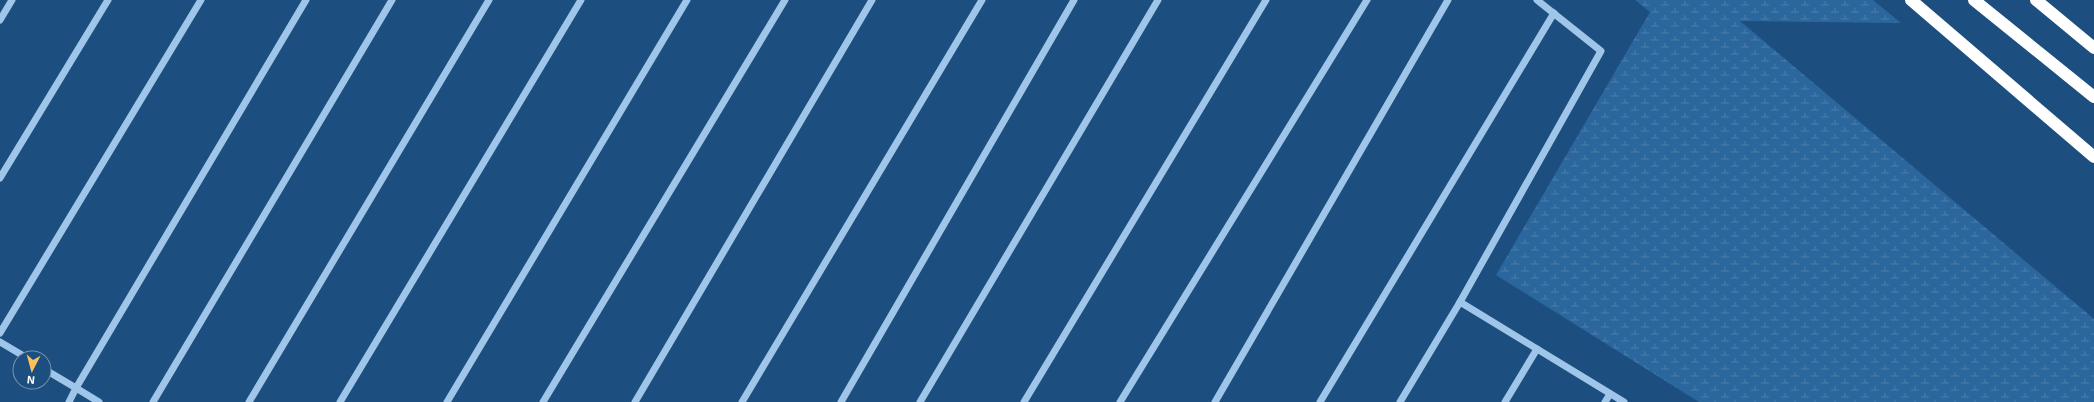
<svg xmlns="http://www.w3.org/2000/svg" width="2094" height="402" viewBox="0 0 2094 402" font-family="'Exo 2',sans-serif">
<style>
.wetland{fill:url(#wetland-marsh)}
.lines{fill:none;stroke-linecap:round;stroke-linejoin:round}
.minor{stroke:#9fc6e9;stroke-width:7}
.highway{stroke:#fff;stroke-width:12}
</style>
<defs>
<pattern id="wetland-marsh" width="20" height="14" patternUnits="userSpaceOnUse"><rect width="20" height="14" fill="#2b669c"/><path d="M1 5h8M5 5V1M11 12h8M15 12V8" fill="none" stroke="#4b7dab"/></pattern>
</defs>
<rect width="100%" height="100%" fill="#1c4e7f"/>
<polygon class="wetland" points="1635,0 1873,0 1901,23 1740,21 2094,319 2094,402 1699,402 1496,275 1650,12"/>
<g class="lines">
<g class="minor">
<polyline points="0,20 12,0"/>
<polyline points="0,178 108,0"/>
<polyline points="1460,302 1601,51 1537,0"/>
<polyline points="0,333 201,0"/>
<polyline points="0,342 27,358"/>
<polyline points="44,369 76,388 306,0"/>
<polyline points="69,402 76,388 99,402"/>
<polyline points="153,402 392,0"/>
<polyline points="249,402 489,0"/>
<polyline points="340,402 581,0"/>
<polyline points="447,402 687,0"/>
<polyline points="543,402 785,0"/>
<polyline points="635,402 872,0"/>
<polyline points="742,402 982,0"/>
<polyline points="841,402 1074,0"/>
<polyline points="920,402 1158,0"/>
<polyline points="1024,402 1266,0"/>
<polyline points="1120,402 1367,0"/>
<polyline points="1215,402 1448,0"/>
<polyline points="1320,402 1554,13"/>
<polyline points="1400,402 1460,302 1624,402"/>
<polyline points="1505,402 1537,349"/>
<polyline points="1605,402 1610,394"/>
</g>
<g class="highway">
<polyline points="1911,0 2094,157"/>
<polyline points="1974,0 2094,97"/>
<polyline points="2036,0 2094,48"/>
</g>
</g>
<g transform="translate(32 370) rotate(186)"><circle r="19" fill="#1c4e7f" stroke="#7795b2"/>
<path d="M0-3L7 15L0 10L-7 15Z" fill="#fac15d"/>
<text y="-6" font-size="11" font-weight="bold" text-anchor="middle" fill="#ffffff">N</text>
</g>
</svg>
